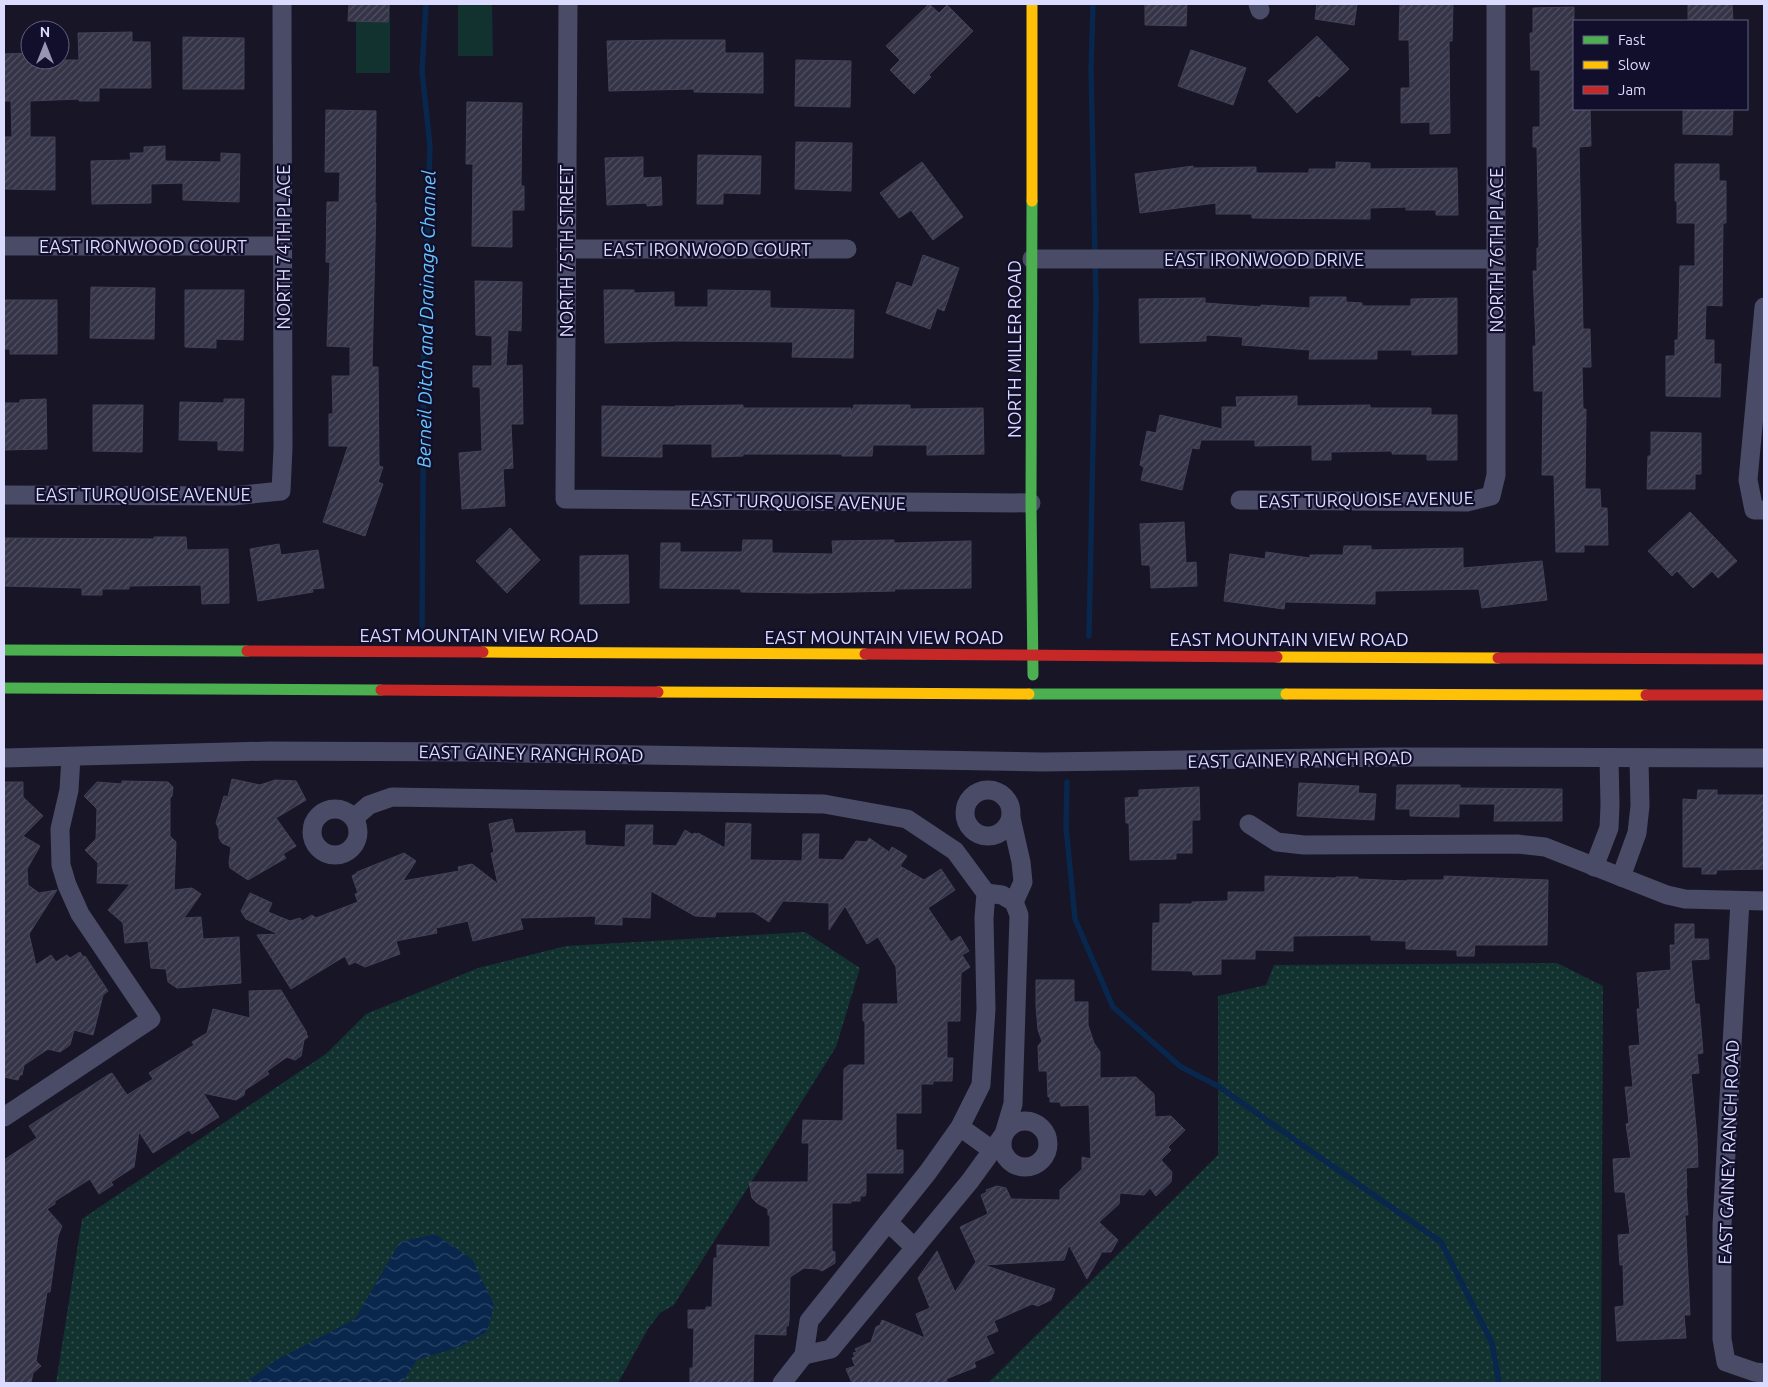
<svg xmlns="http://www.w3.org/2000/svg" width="1768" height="1387" viewBox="0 0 1768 1387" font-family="Ubuntu,sans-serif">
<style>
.grass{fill:url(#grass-dots)}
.pitch{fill:#123230}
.water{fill:url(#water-waves)}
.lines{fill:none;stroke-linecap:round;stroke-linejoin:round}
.stream{stroke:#09274d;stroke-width:5.5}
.building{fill:url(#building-hatch);stroke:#434058}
.street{stroke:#4a4b66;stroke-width:19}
.fast{stroke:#4caf50;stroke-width:11}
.slow{stroke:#ffc107;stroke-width:11}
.jam{stroke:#c62828;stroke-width:11}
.labels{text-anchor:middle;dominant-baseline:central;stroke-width:4.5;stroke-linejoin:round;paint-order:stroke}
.street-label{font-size:18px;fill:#dbdaff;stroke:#110f2c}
.water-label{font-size:19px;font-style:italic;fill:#68c6ff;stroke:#110f2c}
</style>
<defs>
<pattern id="grass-dots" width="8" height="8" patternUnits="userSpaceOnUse" patternTransform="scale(1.25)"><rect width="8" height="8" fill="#123230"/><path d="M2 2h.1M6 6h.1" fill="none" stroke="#344f4f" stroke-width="1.8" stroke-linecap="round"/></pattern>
<pattern id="water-waves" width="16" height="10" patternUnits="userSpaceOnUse" patternTransform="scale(1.25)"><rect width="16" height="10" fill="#09274d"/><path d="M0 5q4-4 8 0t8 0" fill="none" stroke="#2c4668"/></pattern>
<pattern id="building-hatch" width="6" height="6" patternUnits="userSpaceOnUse" patternTransform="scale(1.25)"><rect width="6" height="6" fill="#353447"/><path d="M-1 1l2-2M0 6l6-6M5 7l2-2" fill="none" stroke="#525163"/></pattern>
</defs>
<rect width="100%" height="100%" fill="#171526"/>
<g class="grass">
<polygon points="805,932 860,968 836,1047 674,1305 660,1313 648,1329 618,1383 56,1383 82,1219 327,1053 366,1014 478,968 566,946"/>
<polygon points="1557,963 1603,986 1601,1383 988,1383 1218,1155 1218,996 1266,985 1274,965"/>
</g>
<g class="pitch">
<rect x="356" y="4" width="34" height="69"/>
<polygon points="458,4 492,4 493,56 458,56"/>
</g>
<polygon class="water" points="435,1234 472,1259 494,1305 487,1332 459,1347 417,1360 402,1383 245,1383 276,1360 355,1319 400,1242"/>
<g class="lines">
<g class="stream">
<polyline points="422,635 424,333 430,146 422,71 426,4"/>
<polyline points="1089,636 1096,302 1091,69 1093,4"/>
<polyline points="1067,782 1066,827 1075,919 1113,1007 1181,1067 1218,1086 1441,1242 1492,1343 1499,1383"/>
</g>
</g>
<g class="building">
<polygon points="349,4 389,4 388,22 348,21"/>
<polygon points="929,4 939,13 947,5 973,31 929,75 931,77 914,94 890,70 900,60 886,46"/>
<polygon points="1145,4 1187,4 1186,26 1145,25"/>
<polygon points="1317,4 1357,4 1354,25 1315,19"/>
<polygon points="1400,4 1453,4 1452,41 1449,41 1450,133 1430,134 1430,122 1401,123 1401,88 1410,88 1409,40 1399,40"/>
<polygon points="1688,4 1732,4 1733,21 1688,21"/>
<polygon points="1574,7 1574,109 1590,109 1591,146 1579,147 1583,329 1590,329 1591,367 1582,367 1583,409 1586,409 1585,489 1600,489 1601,508 1607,508 1608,545 1584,545 1584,552 1556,552 1554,475 1542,475 1543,391 1534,391 1533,346 1536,346 1533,271 1537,271 1537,248 1539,248 1537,147 1533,147 1533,127 1540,127 1540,70 1531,70 1530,33 1533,33 1533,8"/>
<polygon points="132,32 132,42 150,42 151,88 99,88 99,101 79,101 79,99 30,101 30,137 55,137 55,190 4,189 4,137 12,137 11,101 4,101 4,54 30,53 30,60 79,60 78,33"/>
<polygon points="1317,36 1349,69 1319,97 1317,95 1297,113 1268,81"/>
<polygon points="183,37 244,38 244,89 183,89"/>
<polygon points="668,40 725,40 725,53 763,53 763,93 694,92 694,89 609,91 607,41"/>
<polygon points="1191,50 1246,68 1233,105 1178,86"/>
<polygon points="796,60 851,61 850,107 795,106"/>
<polygon points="467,102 522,103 521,186 524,186 524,210 512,210 512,247 472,246 473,164 466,164"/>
<polygon points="1683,109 1733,109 1732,135 1683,134"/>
<polygon points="326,110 376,111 375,203 376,203 372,367 378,367 379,466 383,467 378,482 383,484 365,536 323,522 348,446 329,446 329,414 333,414 332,376 350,376 350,347 327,346 330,262 326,262 327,202 339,202 340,172 325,172"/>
<polygon points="796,142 852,143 851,191 795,189"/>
<polygon points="165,146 165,161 221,162 221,153 240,154 239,202 183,200 183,183 151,184 151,203 92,204 91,161 131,160 130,153 144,153 144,147"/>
<polygon points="698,155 761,156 760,194 723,193 723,204 697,204"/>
<polygon points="643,157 643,178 661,177 662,205 647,206 647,203 607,205 605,158"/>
<polygon points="922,162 963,217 933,240 911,210 899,218 880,193"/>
<polygon points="1336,162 1370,163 1370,169 1457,168 1458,215 1436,215 1436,210 1406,210 1406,207 1370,208 1370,219 1252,218 1252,214 1216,214 1216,203 1140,213 1135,174 1193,166 1193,168 1256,167 1256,173 1309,173 1309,169 1336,169"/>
<polygon points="1675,164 1719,164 1719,181 1726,181 1726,223 1723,223 1722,306 1706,305 1705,340 1714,340 1714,364 1721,364 1720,397 1666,396 1666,356 1675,356 1675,340 1678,340 1680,266 1695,266 1695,223 1677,223 1677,201 1675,201"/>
<polygon points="923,255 959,268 944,311 937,308 930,329 886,313 897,282 912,287"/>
<polygon points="475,281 522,282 521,331 508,330 506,366 522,365 523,424 511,424 513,468 503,469 505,506 462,509 459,453 482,451 480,387 473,387 473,366 492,366 492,336 476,335"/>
<polygon points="91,287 155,288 154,339 90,338"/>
<polygon points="185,290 244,290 243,340 216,339 216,348 185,347"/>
<polygon points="604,290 634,290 634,293 674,292 674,307 708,307 708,290 770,291 770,308 854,310 853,358 792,357 793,342 675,341 605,343"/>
<polygon points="1310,297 1346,297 1346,302 1362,303 1362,306 1411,306 1411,299 1457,298 1457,354 1412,355 1412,350 1377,350 1377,359 1309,359 1310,350 1242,345 1243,337 1206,335 1206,341 1140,343 1139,299 1205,298 1205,303 1261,307 1261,305 1310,308"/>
<polygon points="4,300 57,300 57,354 10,354 10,349 4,349"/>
<polygon points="1297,396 1297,406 1370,405 1370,408 1431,408 1431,415 1457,415 1457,460 1427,460 1427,454 1392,454 1392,451 1331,452 1331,460 1312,460 1312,445 1255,446 1255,440 1201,440 1199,449 1192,448 1182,490 1141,480 1144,467 1140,465 1147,431 1156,433 1160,415 1222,429 1222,407 1237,407 1236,397"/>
<polygon points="46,399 47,449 4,450 4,403 20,403 20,400"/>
<polygon points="224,399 244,399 243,451 218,450 218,441 179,440 180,402 224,403"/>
<polygon points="93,405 143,405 142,452 93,451"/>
<polygon points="743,405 743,408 851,408 851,414 854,405 910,405 910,409 983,408 984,454 927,455 927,445 873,445 872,456 842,456 842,454 743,454 743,456 712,457 712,444 662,444 662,457 602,456 602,406 675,407 675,406"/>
<polygon points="1651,432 1701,433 1701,474 1695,474 1695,489 1647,489 1648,456 1651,456"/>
<polygon points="1690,512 1737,561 1718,578 1712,571 1693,588 1677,571 1672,576 1648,551"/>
<polygon points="1184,522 1186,563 1196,562 1197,586 1151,588 1150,565 1142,565 1140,524"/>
<polygon points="510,528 540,560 507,593 476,561"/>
<polygon points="154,537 186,537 187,550 228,549 229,603 202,604 201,585 129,586 129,589 102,589 102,595 82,595 82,588 4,586 4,538 154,539"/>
<polygon points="743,540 772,540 772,553 833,554 832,541 894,540 894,543 971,541 971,588 894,589 895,591 809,593 741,592 741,589 660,588 661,543 680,543 680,552 742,552"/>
<polygon points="279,544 281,555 318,550 324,588 312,589 313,592 258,601 250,549"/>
<polygon points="1344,546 1371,546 1371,550 1463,548 1463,568 1542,561 1547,600 1482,608 1479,589 1375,591 1375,604 1285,602 1284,609 1224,601 1230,554 1265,559 1266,552 1310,558 1310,555 1343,555"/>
<polygon points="628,555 629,603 580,604 580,556"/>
<polygon points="232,779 260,785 275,780 296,781 306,800 276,818 296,846 283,854 286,858 248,880 230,868 229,863 231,847 222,843 219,838 219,829 216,823 224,796 228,797"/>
<polygon points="122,781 168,782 173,787 172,796 170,798 170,836 176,842 174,890 192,888 201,894 184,918 201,917 203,939 239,937 241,983 177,988 168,982 166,969 151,968 148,941 125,943 123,923 108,910 130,884 97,883 98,863 85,850 96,839 97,809 84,796 97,782 122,784"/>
<polygon points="4,782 23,782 23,797 43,816 23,836 40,846 27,869 28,885 39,893 57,890 29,934 36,965 51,955 56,962 67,955 70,958 80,952 83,957 85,956 108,991 103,995 93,1035 74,1030 70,1045 60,1052 48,1049 24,1065 22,1075 20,1075 18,1080 4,1077"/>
<polygon points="1299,783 1359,786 1358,793 1376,794 1374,820 1297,816"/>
<polygon points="1397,785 1460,785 1460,788 1562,789 1562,821 1494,821 1495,804 1459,804 1459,817 1410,816 1410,809 1396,809"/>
<polygon points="1199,787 1200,820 1192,820 1192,853 1176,853 1176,859 1130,860 1129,823 1126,823 1125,798 1139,797 1139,790"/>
<polygon points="1698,790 1717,790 1717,795 1764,795 1764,869 1717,870 1716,874 1702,874 1702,867 1683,867 1683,799 1697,800"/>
<polygon points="512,819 515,833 585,831 585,845 625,847 626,825 653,825 652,845 676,846 685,830 693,835 694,833 697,834 698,833 725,848 726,823 751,824 750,860 802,861 803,834 819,834 818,859 843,860 856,841 867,842 869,838 889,852 892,847 907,856 900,866 924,880 941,869 955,890 928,908 951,942 960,936 969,951 962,955 970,967 961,973 960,1021 947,1021 947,1058 953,1058 952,1081 933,1081 933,1084 921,1084 921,1113 896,1113 896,1150 903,1150 903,1173 866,1173 866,1193 865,1196 860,1196 860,1201 851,1201 851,1203 832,1203 832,1251 835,1252 835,1263 822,1271 818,1269 804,1268 790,1277 789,1320 788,1326 786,1326 786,1335 754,1334 753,1383 690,1383 690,1368 693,1368 694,1328 688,1328 688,1310 706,1310 706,1307 712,1307 714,1258 717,1258 717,1245 770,1247 770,1215 768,1215 768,1209 757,1203 752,1198 749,1182 808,1182 809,1143 802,1143 803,1120 843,1121 844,1069 849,1065 865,1065 865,1021 863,1021 863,1004 898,1004 896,967 878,937 867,944 845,906 829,930 829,903 783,901 769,922 754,912 716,912 715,917 695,916 651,891 650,918 622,917 622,925 595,924 596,916 520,918 523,929 473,941 468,921 436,928 437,933 396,941 400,954 365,967 355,962 349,965 345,956 291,989 257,935 278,934 246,919 241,911 250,893 272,903 268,912 290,921 300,918 302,921 312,915 316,918 358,902 355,894 358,893 352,876 357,873 357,872 404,853 416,861 403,881 459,871 458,867 472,864 498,884 491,853 494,853 489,824"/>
<polygon points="1265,876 1336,878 1336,877 1358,877 1358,879 1407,881 1407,880 1444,880 1444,876 1548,880 1547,945 1475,945 1474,956 1457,956 1457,950 1406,949 1406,941 1371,940 1371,935 1293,936 1293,951 1255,950 1255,959 1221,959 1221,974 1193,975 1192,971 1152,970 1153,923 1160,923 1160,904 1192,904 1192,902 1228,901 1228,892 1265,892"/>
<polygon points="1675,924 1694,924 1694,939 1708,939 1709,959 1691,960 1695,1004 1699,1004 1703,1053 1697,1054 1699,1073 1691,1074 1697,1138 1698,1167 1686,1168 1687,1188 1686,1188 1688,1215 1685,1215 1690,1315 1684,1315 1686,1338 1617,1341 1615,1307 1624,1306 1623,1265 1620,1265 1618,1235 1630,1234 1625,1192 1615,1192 1613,1159 1631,1158 1626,1124 1629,1123 1625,1087 1633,1087 1629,1046 1640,1045 1637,1009 1640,1009 1637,973 1671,970 1670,945 1675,945"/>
<polygon points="1036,980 1074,980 1074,1002 1088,1002 1088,1025 1094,1043 1100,1052 1100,1078 1136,1077 1154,1094 1155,1117 1171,1116 1185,1130 1168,1147 1171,1150 1161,1160 1172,1172 1171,1182 1156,1196 1150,1188 1144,1195 1120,1193 1119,1204 1099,1222 1118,1240 1111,1252 1102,1252 1087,1279 1069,1245 1064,1260 984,1265 1055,1289 1051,1300 1038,1306 1032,1304 994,1321 998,1331 986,1336 994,1353 974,1362 976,1367 946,1379 948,1383 852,1383 846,1369 855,1366 852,1358 855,1357 853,1353 857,1352 855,1349 871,1342 876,1327 880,1325 882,1320 925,1338 916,1314 930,1308 918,1278 937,1251 955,1292 976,1262 960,1227 988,1214 981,1195 987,1192 986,1190 997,1186 1006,1188 1011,1199 1060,1200 1060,1190 1082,1169 1082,1157 1091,1159 1089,1105 1061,1106 1060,1102 1050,1102 1050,1097 1048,1097 1047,1071 1039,1071 1038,1046 1042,1041 1038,1030 1036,1006"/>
<polygon points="281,990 307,1033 306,1033 308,1037 304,1040 301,1056 295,1060 287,1057 267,1071 269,1074 245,1090 244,1095 236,1100 203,1093 219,1117 192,1134 189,1130 153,1153 139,1132 134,1167 111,1182 113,1185 99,1194 90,1179 55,1201 55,1204 47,1209 62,1226 58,1236 50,1292 47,1292 36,1361 41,1366 33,1373 31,1383 4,1383 4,1160 37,1138 29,1126 108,1075 112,1073 127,1095 153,1079 149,1073 194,1045 192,1042 207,1033 213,1009 250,1018 249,991"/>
</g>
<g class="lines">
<g class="street">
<polyline points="568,4 565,499 1031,503"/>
<polyline points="1258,4 1260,10"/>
<polyline points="4,246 283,246"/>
<polyline points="566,249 847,249"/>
<polyline points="1032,259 1495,259"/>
<polyline points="1764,307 1748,480 1754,510 1764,510"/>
<polyline points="4,495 233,496 281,491 283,448 282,4"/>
<polyline points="1240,500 1467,502 1491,496 1496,475 1496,4"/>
<polyline points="4,758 270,751 472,752 1043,762 1391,757 1764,758"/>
<circle cx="988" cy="813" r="23"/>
<circle cx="335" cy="832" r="23"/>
<polyline points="354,818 369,805 392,797 824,804 907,819 955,851 986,893 984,918 986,1009 981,1085 960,1127 928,1172 809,1321 804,1355 782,1383"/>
<polyline points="1011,818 1021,862 1023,882 1014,902"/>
<polyline points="1249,824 1277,842 1304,845 1517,844 1545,847 1667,895 1685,899 1764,901"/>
<polyline points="1594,867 1609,828 1610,805 1609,758"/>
<polyline points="1621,877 1637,833 1640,806 1639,758"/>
<polyline points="1740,901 1722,1225 1722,1339 1726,1362 1755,1372 1764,1373"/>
<polyline points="4,1117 151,1019 80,914 67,885 61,865 60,829 69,790 71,757"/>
<circle cx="1025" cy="1144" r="23"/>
<polyline points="960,1127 992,1150"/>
<polyline points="888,1222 915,1248"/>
<polyline points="804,1355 831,1349 970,1181 1004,1134 1013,1104 1019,915 1014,902 1002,895 986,893"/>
</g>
<g class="fast">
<polyline points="1032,201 1031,503 1033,675"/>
<polyline points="4,650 247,651"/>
<polyline points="4,688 381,690"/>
<polyline points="1029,694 1286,694"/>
</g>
<g class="slow">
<polyline points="1032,201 1032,4"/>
<polyline points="483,652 865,654"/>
<polyline points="1277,657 1498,658"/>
<polyline points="658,692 1029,694"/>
<polyline points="1286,694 1646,695"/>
</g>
<g class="jam">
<polyline points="247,651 483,652"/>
<polyline points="865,654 1277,657"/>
<polyline points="1498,658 1764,659"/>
<polyline points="381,690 658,692"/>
<polyline points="1646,695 1764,695"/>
</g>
</g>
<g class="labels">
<g class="street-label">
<text x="143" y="246">EAST IRONWOOD COURT</text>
<text transform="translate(283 247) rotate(-90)">NORTH 74TH PLACE</text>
<text x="707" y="249">EAST IRONWOOD COURT</text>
<text transform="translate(1496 250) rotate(-90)">NORTH 76TH PLACE</text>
<text transform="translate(566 251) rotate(-90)">NORTH 75TH STREET</text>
<text x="1264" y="259">EAST IRONWOOD DRIVE</text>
<text transform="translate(1014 349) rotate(-90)">NORTH MILLER ROAD</text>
<text x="143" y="494">EAST TURQUOISE AVENUE</text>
<text transform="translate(1366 499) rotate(-1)">EAST TURQUOISE AVENUE</text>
<text transform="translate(798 501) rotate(1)">EAST TURQUOISE AVENUE</text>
<text x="479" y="635">EAST MOUNTAIN VIEW ROAD</text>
<text x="884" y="637">EAST MOUNTAIN VIEW ROAD</text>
<text x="1289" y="639">EAST MOUNTAIN VIEW ROAD</text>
<text transform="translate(531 753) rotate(1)">EAST GAINEY RANCH ROAD</text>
<text transform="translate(1300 759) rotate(-1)">EAST GAINEY RANCH ROAD</text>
<text transform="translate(1728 1152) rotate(-88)">EAST GAINEY RANCH ROAD</text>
</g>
<g class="water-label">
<text transform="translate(426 319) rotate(-89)">Berneil Ditch and Drainage Channel</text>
</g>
</g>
<rect width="1768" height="1387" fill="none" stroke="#dbdaff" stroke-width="10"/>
<rect x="1573" y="20" width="175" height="90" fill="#110f2c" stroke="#626080"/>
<rect x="1583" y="36" width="25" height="8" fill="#4caf50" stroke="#626080"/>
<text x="1618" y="45" font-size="15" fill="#dbdaff">Fast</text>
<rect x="1583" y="61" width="25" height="8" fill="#ffc107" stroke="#626080"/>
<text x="1618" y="70" font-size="15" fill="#dbdaff">Slow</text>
<rect x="1583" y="86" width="25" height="8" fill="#c62828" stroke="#626080"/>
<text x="1618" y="95" font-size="15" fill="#dbdaff">Jam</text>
<g transform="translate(45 45)"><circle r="24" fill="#110f2c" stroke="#626080"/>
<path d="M0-4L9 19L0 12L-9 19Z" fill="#9695b3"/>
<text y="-8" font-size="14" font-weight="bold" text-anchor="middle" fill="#dbdaff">N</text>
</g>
</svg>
